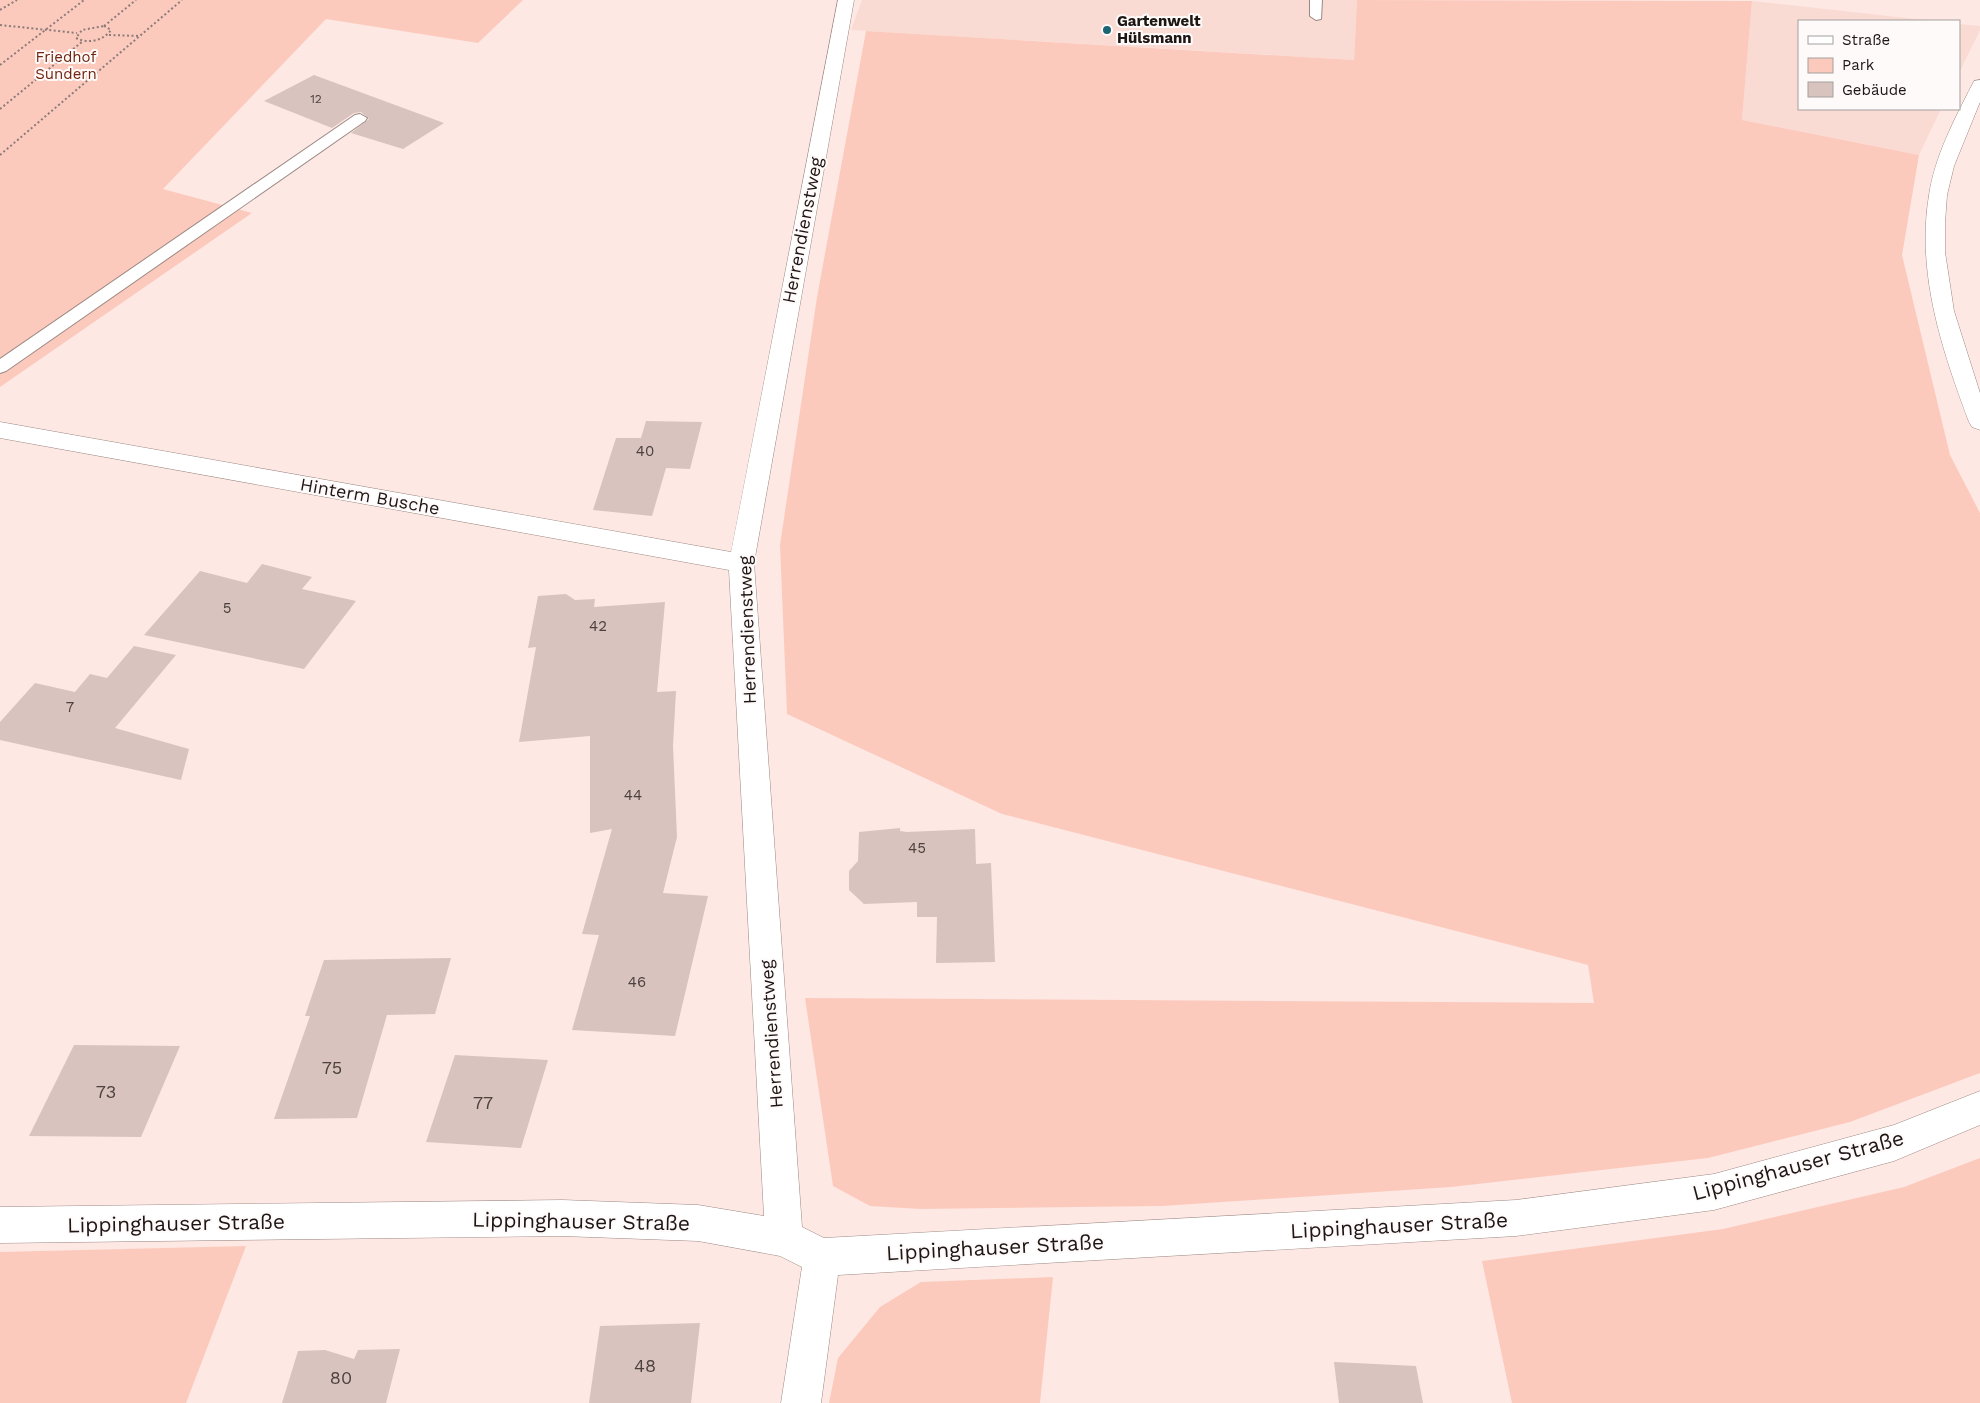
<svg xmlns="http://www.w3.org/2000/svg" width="1980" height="1403" viewBox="0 0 1980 1403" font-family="'Work Sans',sans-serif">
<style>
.built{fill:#f9dbd3}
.green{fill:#fccabd}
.building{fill:#d8c3be}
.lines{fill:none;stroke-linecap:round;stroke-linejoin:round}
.lane-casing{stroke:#9b8883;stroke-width:2}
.street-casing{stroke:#9b8883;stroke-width:1}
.secondary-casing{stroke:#9b8883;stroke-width:1}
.path{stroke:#8b7c79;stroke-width:2;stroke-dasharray:2 2.5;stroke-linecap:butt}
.lane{fill:#fff;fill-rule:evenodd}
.street{fill:#fff;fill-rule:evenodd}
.secondary{fill:#fff;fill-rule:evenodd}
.poi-dot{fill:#1c6373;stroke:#fefaf9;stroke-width:2}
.labels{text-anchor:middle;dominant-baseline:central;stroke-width:4;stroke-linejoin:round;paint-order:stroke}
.far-number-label{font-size:12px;fill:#4c413f}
.far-poi-label{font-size:15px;font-weight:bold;fill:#1e1615;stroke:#fefaf9;text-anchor:start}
.far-park-label{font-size:15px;fill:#712410;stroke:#fefaf9}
.number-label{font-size:15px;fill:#4c413f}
.street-label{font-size:18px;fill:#1e1615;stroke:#fefaf9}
.near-number-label{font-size:18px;fill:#4c413f}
.near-street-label{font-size:21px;fill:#1e1615;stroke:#fefaf9}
</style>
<rect width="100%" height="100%" fill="#fee8e3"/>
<g class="built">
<polygon points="862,0 1357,0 1354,60 851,30"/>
<polygon points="1752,1 1933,21 1799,21 1799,109 1941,109 1919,155 1742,120"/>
<polygon points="1959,24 1980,26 1980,30 1959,73"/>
</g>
<g class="green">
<polygon points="0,0 523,0 478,43 326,19 163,189 252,213 0,387"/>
<polygon points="1357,0 1752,1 1742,120 1919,155 1902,255 1950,455 1980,513 1980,1073 1850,1122 1708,1158 1451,1187 1162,1206 921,1209 870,1206 833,1186 805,998 1594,1003 1588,965 1002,814 787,714 780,545 817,297 866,31 1354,60"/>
<polygon points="1980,1158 1980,1403 1512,1403 1482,1261 1723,1229 1904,1187"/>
<polygon points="246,1246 186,1403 0,1403 0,1252"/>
<polygon points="1053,1277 1040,1403 829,1403 838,1358 880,1307 921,1282"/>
</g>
<g class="building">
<polygon points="314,75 444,123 403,149 351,133 369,119 361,112 354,113 332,128 264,101"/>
<polygon points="646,421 702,422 690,469 666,468 652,516 593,510 616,438 641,438"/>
<polygon points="262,564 312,577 302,589 356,601 304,669 144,635 200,571 247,583"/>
<polygon points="566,594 575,600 595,599 594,607 665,602 657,692 676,691 673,746 677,837 663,893 708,896 675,1036 572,1030 599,935 582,934 612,829 590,833 590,736 519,742 536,647 528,648 538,596"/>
<polygon points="134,646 176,655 115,728 189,749 181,780 0,740 0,722 35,683 75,692 90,674 107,678"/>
<polygon points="900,828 900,831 907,832 975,829 976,864 991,863 995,962 936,963 937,917 917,917 917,902 864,904 849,890 849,871 858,861 859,832"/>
<polygon points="451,958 435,1014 387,1015 357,1118 274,1119 310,1016 305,1016 324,960"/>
<polygon points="74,1045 180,1046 141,1137 29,1136"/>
<polygon points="455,1055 548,1060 521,1148 426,1142"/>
<polygon points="700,1323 691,1403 589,1403 600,1326"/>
<polygon points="400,1349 386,1403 282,1403 298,1351 325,1350 354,1359 358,1350"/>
<polygon points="1334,1362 1416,1366 1423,1403 1339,1403"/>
</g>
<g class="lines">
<defs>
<g id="lane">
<polygon points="1310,0 1322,0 1321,19 1316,20 1310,16"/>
<polygon points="360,114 367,118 365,121 6,371 0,373 0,359 355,115"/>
</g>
<polygon id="street" points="838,0 854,0 754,563 802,1227 824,1238 1516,1200 1714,1174 1894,1125 1980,1091 1980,1125 1894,1161 1714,1210 1516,1236 838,1275 821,1403 781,1403 802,1267 780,1256 698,1241 562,1236 0,1243 0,1207 562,1200 698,1205 764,1216 729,570 0,438 0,422 731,552"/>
<path id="secondary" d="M1980,80V102L1954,166L1947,195L1945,223V252L1954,311L1980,393V430L1972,427L1969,422C1942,350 1916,273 1929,195C1935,156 1954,120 1972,85L1974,81Z"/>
</defs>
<use href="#lane" class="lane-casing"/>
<use href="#street" class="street-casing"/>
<use href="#secondary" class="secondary-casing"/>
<g class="path">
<polyline points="0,10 17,0"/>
<polyline points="0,25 77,33"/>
<path d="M104,26L111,30C103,41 88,44 76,38L82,30Z"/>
<polyline points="104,26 136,0"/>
<polyline points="109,35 140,36"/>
<polyline points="0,65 84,0"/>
<polyline points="0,109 83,41"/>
<polyline points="0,155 182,0"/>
</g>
<use href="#lane" class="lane"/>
<use href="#street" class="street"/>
<use href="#secondary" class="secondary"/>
</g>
<circle class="poi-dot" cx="1107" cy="30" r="5"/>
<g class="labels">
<g class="far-number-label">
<text x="316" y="99">12</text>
</g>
<g class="far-poi-label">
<text x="1117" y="21">Gartenwelt<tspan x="1117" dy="17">Hülsmann</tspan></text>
</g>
<g class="far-park-label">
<text x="66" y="57">Friedhof<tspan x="66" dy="17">Sundern</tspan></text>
</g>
<g class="number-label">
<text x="645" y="451">40</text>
<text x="227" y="608">5</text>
<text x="598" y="626">42</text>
<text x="70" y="707">7</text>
<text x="633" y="795">44</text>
<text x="917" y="848">45</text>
<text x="637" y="982">46</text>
</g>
<g class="street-label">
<text transform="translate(802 230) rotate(-79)">Herrendienstweg</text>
<text transform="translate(370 496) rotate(10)">Hinterm Busche</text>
<text transform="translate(747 630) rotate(-92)">Herrendienstweg</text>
<text transform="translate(771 1034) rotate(-94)">Herrendienstweg</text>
</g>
<g class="near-number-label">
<text x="332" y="1067">75</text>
<text x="106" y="1091">73</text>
<text x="483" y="1102">77</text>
<text x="645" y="1365">48</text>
<text x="341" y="1377">80</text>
</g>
<g class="near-street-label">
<text transform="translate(1798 1165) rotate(-15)">Lippinghauser Straße</text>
<text transform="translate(581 1221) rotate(1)">Lippinghauser Straße</text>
<text transform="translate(176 1223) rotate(-1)">Lippinghauser Straße</text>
<text transform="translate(1399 1225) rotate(-3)">Lippinghauser Straße</text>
<text transform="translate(995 1247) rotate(-3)">Lippinghauser Straße</text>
</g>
</g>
<rect x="1798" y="20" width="162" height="90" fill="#fefaf9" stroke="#a49f9e"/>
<rect x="1808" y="36" width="25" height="8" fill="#ffffff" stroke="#a49f9e"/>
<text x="1842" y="45" font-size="15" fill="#1e1615">Straße</text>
<rect x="1808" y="58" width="25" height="15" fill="#fccabd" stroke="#a49f9e"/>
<text x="1842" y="70" font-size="15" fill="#1e1615">Park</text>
<rect x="1808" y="82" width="25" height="15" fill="#d8c3be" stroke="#a49f9e"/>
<text x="1842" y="95" font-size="15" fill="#1e1615">Gebäude</text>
</svg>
